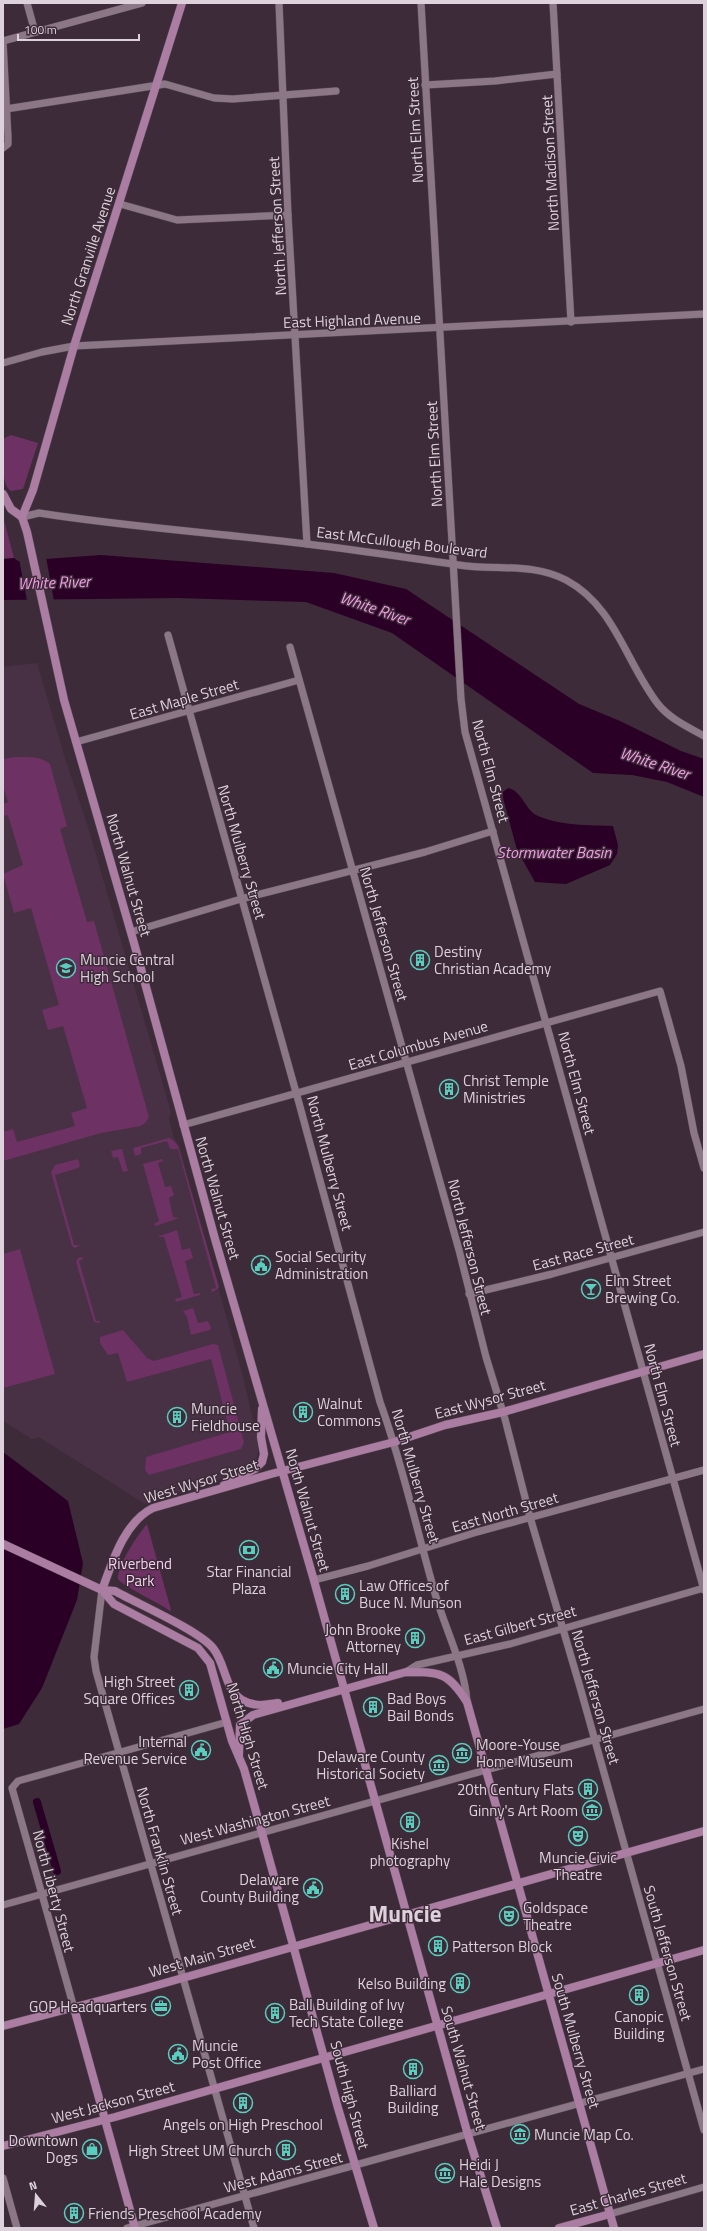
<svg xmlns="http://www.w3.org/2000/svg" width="707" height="2231" viewBox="0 0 707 2231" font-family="'Titillium Web',sans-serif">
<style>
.built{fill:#483144}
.green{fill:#6d3164}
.water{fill:#2a0026}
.pier{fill:#3d2b39}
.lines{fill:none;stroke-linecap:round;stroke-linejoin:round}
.canal{stroke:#2a0026;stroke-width:8}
.street-casing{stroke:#574954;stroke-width:8}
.secondary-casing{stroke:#574954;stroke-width:9}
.street{stroke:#8c7787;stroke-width:7}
.secondary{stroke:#ab7da2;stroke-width:8}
.labels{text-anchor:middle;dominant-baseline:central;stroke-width:3;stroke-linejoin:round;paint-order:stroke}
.street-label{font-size:15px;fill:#ddd2db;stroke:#3d2b39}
.poi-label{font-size:15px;fill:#ddd2db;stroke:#3d2b39;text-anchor:start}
.park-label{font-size:15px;fill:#f5d0ed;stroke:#3d2b39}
.water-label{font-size:16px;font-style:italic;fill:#f59ce6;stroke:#3d2b39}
.town-label{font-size:23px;font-weight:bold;fill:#ddd2db;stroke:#3d2b39}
</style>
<rect width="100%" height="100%" fill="#3d2b39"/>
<polygon class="built" points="37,663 64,755 87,824 171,1112 169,1119 174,1139 179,1145 243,1377 259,1446 256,1460 247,1468 226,1475 212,1483 145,1504 39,1437 32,1439 3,1421 3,667"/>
<g class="green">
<path d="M11,435L38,443L23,489L11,491C0,485 3,452 3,439Z"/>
<polygon points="3,518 4,520 14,558 3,559"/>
<path d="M15,757C27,757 41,756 50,764L67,826L60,829L87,922L94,921L149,1117L146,1122L141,1126L101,1133L3,1161V1132L13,1129L17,1142L75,1126L71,1113L87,1108L63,1026L48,1030L42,1010L59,1005L31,908L14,913L3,874L23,865L8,815L3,816V804L8,802L3,786V759Z"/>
<polygon points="169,1138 174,1141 178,1146 219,1287 216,1290 212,1292 211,1289 216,1288 178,1149 170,1149 167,1141 141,1148 141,1154 135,1156 133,1148"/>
<polygon points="122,1149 128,1171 123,1172 118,1157 113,1158 111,1151"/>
<polygon points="78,1159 80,1166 78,1168 55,1175 74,1245 80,1245 75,1248 72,1246 51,1172 55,1165"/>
<polygon points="162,1159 163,1161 158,1163 165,1187 171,1186 174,1195 169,1198 173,1217 179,1218 156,1226 154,1224 159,1221 143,1164"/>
<polygon points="177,1230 182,1250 190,1248 193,1258 185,1261 194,1294 200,1293 200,1295 176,1302 175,1299 182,1297 164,1237 157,1237"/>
<polygon points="20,1249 55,1374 3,1388 3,1254"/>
<polygon points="82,1257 83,1259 79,1261 96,1321 100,1321 100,1323 94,1322 76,1262 78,1258"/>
<polygon points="193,1308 198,1323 208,1321 211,1328 210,1330 191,1335 187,1317 183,1311"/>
<polygon points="123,1330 147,1358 154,1361 213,1344 218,1345 244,1442 241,1449 149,1475 145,1470 146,1457 230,1432 211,1359 127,1382 118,1353 108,1355 100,1343 100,1337"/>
<path d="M147,1524L171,1610L170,1611C160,1603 122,1586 118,1579C117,1566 138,1534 147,1524Z"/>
</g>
<g class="water">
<polygon points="101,555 334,573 406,589 579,704 620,721 681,751 704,759 704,797 667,782 632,775 593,773 392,633 306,602 178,598 3,600 3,559 14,558 18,561"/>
<path d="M508,788C522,791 525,809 536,815C559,826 589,825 613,826L618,845L617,854L610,865L566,884L535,882L517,850L503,798V792Z"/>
<polygon points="3,1452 68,1501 83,1563 77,1600 42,1688 19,1724 3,1729"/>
</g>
<polygon class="pier" points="46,557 54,601 27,601 19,559"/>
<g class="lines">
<polyline class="canal" points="37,1802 57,1871"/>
<defs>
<g id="street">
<polyline points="27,3 35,32"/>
<polyline points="279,3 288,215 307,544"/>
<polyline points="421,3 461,699 465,732 704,1590"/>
<polyline points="553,3 571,322"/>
<polyline points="3,41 142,3"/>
<polyline points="3,42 8,137 8,144 3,148"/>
<polyline points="425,85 495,81 557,74"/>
<polyline points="6,109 165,84 214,98 233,99 336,91"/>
<polyline points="120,204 177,220 288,215"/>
<polyline points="3,363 42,352 74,346 704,314"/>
<path d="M22,517L39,513C128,527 218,533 307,544C358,550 409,558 459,565C496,571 531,562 566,580C615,606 626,663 658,704C670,719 688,727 704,736"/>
<path d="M168,635L299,1103L380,1402C403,1465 417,1532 436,1597C446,1630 465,1668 467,1702"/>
<polyline points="290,647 459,1250 486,1357 505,1419 530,1517 580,1687 704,2130"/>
<polyline points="76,742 299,680"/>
<polyline points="131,932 241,899 425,852 493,831"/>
<polyline points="183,1125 660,991 681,1066 694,1133 704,1168"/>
<polyline points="469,1294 552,1274 704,1232"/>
<polyline points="314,1580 368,1566 477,1532 704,1470"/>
<polyline points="102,1590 94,1657 96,1671 254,2228"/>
<polyline points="406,1672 417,1665 510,1644 704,1588"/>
<path d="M3,1905C236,1838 470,1774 704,1709"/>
<polyline points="74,2008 12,1788 18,1781 227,1722"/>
<polyline points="3,2178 17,2228"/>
<polyline points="610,2214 704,2187"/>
<polyline points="127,2228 704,2069"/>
</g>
<g id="secondary">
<polyline points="3,494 11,509 22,517 27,532 64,700 134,943 215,1239 313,1577 468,2135 497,2228"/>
<polyline points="22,517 33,490 74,346 182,3"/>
<polyline points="224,1485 255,1469 262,1462 264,1454 261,1437 262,1409"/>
<path d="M3,1544L102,1590L115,1591C138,1604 198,1630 213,1648C226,1664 224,1689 242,1700C254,1707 266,1705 278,1703"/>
<polyline points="102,1590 114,1604 198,1648 210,1663 232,1741 244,1769 262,1833 338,2108 374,2228"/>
<path d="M102,1590C112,1563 124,1522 153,1508L271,1474L394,1442L445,1425L503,1412L704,1354"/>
<path d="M239,1754L240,1725L253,1715L406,1672C440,1672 448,1672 467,1702L614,2228"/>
<polyline points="74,2008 135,2228"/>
<polyline points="3,2026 140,1990 704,1831"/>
<polyline points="3,2146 115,2117 704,1950"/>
<polyline points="559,2228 610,2214"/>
</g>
</defs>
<use href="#street" class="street-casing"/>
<use href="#secondary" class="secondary-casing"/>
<use href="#street" class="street"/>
<use href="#secondary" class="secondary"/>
</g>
<defs>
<symbol id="building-ring" viewBox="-11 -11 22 22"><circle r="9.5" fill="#3d2b39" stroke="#59cebe" stroke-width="1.5"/><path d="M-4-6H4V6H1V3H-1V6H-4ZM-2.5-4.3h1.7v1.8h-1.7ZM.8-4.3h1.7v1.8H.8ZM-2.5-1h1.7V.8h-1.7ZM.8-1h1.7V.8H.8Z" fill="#59cebe"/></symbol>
<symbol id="school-ring" viewBox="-11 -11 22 22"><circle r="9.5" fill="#3d2b39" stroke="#59cebe" stroke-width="1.5"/><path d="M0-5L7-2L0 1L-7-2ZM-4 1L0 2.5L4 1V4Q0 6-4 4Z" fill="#59cebe"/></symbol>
<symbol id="civic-ring" viewBox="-11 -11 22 22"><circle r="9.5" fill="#3d2b39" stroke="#59cebe" stroke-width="1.5"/><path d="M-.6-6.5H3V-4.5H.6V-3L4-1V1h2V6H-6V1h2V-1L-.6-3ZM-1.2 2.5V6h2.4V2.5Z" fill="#59cebe"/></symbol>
<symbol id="bar-ring" viewBox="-11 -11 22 22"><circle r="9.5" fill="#3d2b39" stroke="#59cebe" stroke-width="1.5"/><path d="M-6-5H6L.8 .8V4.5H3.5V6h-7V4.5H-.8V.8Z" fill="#59cebe"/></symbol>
<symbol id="bank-ring" viewBox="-11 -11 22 22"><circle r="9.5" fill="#3d2b39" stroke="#59cebe" stroke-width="1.5"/><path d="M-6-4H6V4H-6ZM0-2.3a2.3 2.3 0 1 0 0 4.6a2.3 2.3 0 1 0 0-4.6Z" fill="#59cebe"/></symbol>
<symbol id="museum-ring" viewBox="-11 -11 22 22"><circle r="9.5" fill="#3d2b39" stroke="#59cebe" stroke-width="1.5"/><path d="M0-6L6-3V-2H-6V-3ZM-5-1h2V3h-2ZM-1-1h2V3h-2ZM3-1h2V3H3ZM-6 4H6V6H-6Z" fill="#59cebe"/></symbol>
<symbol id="theatre-ring" viewBox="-11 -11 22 22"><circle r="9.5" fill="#3d2b39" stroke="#59cebe" stroke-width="1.5"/><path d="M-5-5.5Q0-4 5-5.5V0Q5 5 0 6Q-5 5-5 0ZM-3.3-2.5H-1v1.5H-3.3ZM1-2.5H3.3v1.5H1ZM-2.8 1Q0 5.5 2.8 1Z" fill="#59cebe"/></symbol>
<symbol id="office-ring" viewBox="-11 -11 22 22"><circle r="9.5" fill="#3d2b39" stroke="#59cebe" stroke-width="1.5"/><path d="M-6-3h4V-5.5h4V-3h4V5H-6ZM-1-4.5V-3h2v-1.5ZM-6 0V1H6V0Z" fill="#59cebe"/></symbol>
<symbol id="shop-ring" viewBox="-11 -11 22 22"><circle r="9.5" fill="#3d2b39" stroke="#59cebe" stroke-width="1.5"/><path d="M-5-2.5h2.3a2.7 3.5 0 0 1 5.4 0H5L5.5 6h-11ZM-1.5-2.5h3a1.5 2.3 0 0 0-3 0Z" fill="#59cebe"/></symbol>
</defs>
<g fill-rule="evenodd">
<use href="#building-ring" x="409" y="949" width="22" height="22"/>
<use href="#school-ring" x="55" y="957" width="22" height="22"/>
<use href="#building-ring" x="438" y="1078" width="22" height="22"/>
<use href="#civic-ring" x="250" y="1254" width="22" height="22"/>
<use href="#bar-ring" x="580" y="1278" width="22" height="22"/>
<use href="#building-ring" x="292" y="1401" width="22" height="22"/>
<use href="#building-ring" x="166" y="1406" width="22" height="22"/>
<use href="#bank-ring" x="238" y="1539" width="22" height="22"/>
<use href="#building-ring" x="334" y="1583" width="22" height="22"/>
<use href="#building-ring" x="404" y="1627" width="22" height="22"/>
<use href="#civic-ring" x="262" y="1657" width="22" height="22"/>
<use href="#building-ring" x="178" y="1679" width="22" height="22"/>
<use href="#building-ring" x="362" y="1696" width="22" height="22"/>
<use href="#civic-ring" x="190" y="1739" width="22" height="22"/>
<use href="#museum-ring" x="451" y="1742" width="22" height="22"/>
<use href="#museum-ring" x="428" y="1754" width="22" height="22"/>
<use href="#building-ring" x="577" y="1778" width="22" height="22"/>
<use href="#museum-ring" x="581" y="1799" width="22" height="22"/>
<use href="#building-ring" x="399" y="1811" width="22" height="22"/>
<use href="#theatre-ring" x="567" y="1825" width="22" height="22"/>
<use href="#civic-ring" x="302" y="1877" width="22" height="22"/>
<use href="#theatre-ring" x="498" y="1905" width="22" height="22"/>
<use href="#building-ring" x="427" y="1935" width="22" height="22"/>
<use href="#building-ring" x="449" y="1972" width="22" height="22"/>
<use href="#building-ring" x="628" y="1984" width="22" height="22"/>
<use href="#office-ring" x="150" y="1995" width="22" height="22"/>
<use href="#building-ring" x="264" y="2002" width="22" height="22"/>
<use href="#civic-ring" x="167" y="2043" width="22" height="22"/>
<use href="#building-ring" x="402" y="2058" width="22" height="22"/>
<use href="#building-ring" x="232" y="2092" width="22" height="22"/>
<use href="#museum-ring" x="509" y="2123" width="22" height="22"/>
<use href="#shop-ring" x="81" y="2138" width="22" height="22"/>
<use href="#building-ring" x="275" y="2139" width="22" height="22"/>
<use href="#museum-ring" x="434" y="2162" width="22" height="22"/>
<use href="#building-ring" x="63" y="2202" width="22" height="22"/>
</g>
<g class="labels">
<g class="street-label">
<text transform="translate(415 130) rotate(-93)">North Elm Street</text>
<text transform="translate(550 163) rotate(-93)">North Madison Street</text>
<text transform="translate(277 226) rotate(-93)">North Jefferson Street</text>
<text transform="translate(88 256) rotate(-72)">North Granville Avenue</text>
<text transform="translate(352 320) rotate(-2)">East Highland Avenue</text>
<text transform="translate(434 454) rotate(-93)">North Elm Street</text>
<text transform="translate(402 542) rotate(7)">East McCullough Boulevard</text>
<text transform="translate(184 699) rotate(-16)">East Maple Street</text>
<text transform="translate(491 771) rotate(75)">North Elm Street</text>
<text transform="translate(242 852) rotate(74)">North Mulberry Street</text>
<text transform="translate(129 875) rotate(74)">North Walnut Street</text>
<text transform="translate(384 934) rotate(74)">North Jefferson Street</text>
<text transform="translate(418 1045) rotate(-16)">East Columbus Avenue</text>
<text transform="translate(577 1083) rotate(75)">North Elm Street</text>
<text transform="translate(330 1163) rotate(75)">North Mulberry Street</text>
<text transform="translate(218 1198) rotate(74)">North Walnut Street</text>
<text transform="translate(470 1247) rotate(76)">North Jefferson Street</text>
<text transform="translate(583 1252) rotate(-15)">East Race Street</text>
<text transform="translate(663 1395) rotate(75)">North Elm Street</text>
<text transform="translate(490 1399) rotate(-15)">East Wysor Street</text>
<text transform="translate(416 1476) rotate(74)">North Mulberry Street</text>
<text transform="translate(201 1481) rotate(-17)">West Wysor Street</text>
<text transform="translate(308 1510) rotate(74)">North Walnut Street</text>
<text transform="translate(505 1512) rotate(-16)">East North Street</text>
<text transform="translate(520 1625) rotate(-15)">East Gilbert Street</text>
<text transform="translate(596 1697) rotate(74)">North Jefferson Street</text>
<text transform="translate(248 1736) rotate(73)">North High Street</text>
<text transform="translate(255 1820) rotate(-15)">West Washington Street</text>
<text transform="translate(160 1851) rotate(74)">North Franklin Street</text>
<text transform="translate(54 1891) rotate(75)">North Liberty Street</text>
<text transform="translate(668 1953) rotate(74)">South Jefferson Street</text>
<text transform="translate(202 1957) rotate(-16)">West Main Street</text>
<text transform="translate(576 2041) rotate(74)">South Mulberry Street</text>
<text transform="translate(464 2068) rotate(74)">South Walnut Street</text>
<text transform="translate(350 2095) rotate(75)">South High Street</text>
<text transform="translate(113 2102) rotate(-15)">West Jackson Street</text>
<text transform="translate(283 2172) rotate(-15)">West Adams Street</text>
<text transform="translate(628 2194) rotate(-16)">East Charles Street</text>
</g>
<g class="poi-label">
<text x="434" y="951">Destiny<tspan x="434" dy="17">Christian Academy</tspan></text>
<text x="80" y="959">Muncie Central<tspan x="80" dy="17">High School</tspan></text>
<text x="463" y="1080">Christ Temple<tspan x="463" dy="17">Ministries</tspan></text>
<text x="275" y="1256">Social Security<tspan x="275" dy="17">Administration</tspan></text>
<text x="605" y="1280">Elm Street<tspan x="605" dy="17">Brewing Co.</tspan></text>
<text x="317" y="1403">Walnut<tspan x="317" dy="17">Commons</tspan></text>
<text x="191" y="1408">Muncie<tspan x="191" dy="17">Fieldhouse</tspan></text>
<text x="249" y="1571" text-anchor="middle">Star Financial<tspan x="249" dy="17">Plaza</tspan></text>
<text x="359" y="1585">Law Offices of<tspan x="359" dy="17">Buce N. Munson</tspan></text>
<text x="401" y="1629" text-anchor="end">John Brooke<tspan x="401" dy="17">Attorney</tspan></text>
<text x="287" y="1668">Muncie City Hall</text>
<text x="175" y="1681" text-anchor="end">High Street<tspan x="175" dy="17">Square Offices</tspan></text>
<text x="387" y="1698">Bad Boys<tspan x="387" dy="17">Bail Bonds</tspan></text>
<text x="187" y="1741" text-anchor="end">Internal<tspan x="187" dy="17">Revenue Service</tspan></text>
<text x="476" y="1744">Moore-Youse<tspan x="476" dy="17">Home Museum</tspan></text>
<text x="425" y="1756" text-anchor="end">Delaware County<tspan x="425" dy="17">Historical Society</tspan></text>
<text x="574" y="1789" text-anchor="end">20th Century Flats</text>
<text x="578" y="1810" text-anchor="end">Ginny's Art Room</text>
<text x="410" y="1843" text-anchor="middle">Kishel<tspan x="410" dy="17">photography</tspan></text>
<text x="578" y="1857" text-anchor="middle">Muncie Civic<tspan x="578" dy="17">Theatre</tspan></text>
<text x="299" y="1879" text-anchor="end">Delaware<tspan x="299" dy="17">County Building</tspan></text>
<text x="523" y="1907">Goldspace<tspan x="523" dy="17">Theatre</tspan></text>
<text x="452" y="1946">Patterson Block</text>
<text x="446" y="1983" text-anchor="end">Kelso Building</text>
<text x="289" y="2004">Ball Building of Ivy<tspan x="289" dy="17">Tech State College</tspan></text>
<text x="147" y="2006" text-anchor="end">GOP Headquarters</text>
<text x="639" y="2016" text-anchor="middle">Canopic<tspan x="639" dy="17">Building</tspan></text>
<text x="192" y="2045">Muncie<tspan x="192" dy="17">Post Office</tspan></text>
<text x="413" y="2090" text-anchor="middle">Balliard<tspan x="413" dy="17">Building</tspan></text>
<text x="243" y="2124" text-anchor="middle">Angels on High Preschool</text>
<text x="534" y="2134">Muncie Map Co.</text>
<text x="78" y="2140" text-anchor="end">Downtown<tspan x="78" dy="17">Dogs</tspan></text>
<text x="272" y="2150" text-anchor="end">High Street UM Church</text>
<text x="459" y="2164">Heidi J<tspan x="459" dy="17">Hale Designs</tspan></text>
<text x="88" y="2213">Friends Preschool Academy</text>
</g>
<g class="park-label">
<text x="140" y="1563">Riverbend<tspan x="140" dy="17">Park</tspan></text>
</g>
<g class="water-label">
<text transform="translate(54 582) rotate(-2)">White River</text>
<text transform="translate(375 608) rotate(19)">White River</text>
<text transform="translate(655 763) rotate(18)">White River</text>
<text x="554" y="852">Stormwater Basin</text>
</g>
<g class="town-label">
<text x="405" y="1913">Muncie</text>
</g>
</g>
<rect width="707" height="2231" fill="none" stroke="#ddd2db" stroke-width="8"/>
<g transform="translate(36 2195) rotate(343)" stroke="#3d2b39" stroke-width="3" paint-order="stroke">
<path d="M0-3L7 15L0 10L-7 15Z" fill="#ddd2db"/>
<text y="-6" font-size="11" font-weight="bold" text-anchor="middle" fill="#ddd2db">N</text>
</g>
<path d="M18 34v6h121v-6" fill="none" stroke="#ddd2db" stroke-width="2"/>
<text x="24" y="34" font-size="12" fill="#ddd2db" stroke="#3d2b39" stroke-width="3" paint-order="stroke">100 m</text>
</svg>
